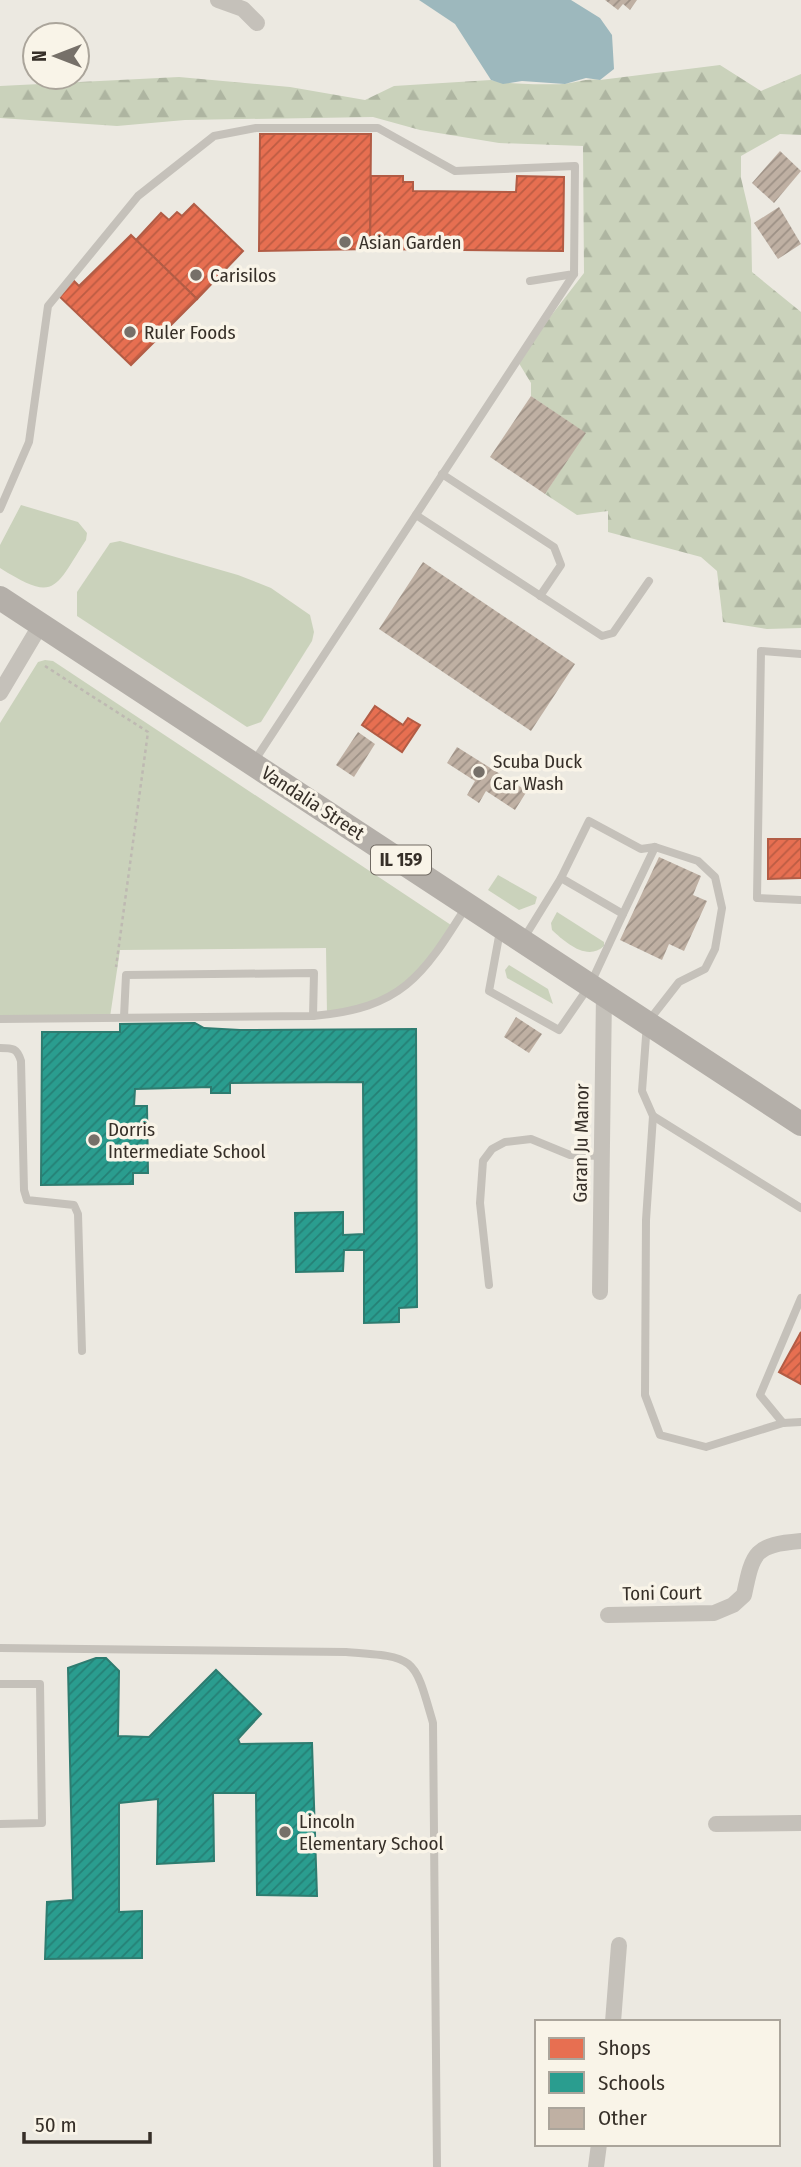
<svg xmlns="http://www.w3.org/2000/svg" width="801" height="2167" viewBox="0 0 801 2167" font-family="'Fira Sans Condensed',sans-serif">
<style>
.green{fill:#cad2bb}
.forest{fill:url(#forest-firs)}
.water{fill:#9db8bd}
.shops{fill:url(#shops-hatch);stroke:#b25c45;stroke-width:2}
.schools{fill:url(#schools-hatch);stroke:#2e7c70;stroke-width:2}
.building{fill:url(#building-hatch)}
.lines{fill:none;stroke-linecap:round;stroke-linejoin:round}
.path{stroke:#beb9b2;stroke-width:2.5;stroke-dasharray:3.5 3.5;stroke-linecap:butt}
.lane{stroke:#c5c1ba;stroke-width:8}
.street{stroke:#c5c1ba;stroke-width:16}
.primary{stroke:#b4afa9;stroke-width:24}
.poi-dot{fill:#767069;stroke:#f9f4e8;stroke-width:2.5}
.labels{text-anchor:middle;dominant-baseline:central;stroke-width:7;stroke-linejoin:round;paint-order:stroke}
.shield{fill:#f9f4e8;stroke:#706a62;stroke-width:2}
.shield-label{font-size:18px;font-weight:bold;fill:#362f28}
.poi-label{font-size:19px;fill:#362f28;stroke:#f9f4e8;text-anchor:start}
.street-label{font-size:19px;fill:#362f28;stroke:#f9f4e8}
</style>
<defs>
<pattern id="forest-firs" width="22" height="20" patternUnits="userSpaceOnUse" patternTransform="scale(1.75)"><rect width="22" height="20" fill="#cad2bb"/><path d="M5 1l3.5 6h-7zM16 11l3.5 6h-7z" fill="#aeb5a1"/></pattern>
<pattern id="shops-hatch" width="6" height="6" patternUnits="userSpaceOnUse" patternTransform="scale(1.75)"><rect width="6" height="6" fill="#e76f51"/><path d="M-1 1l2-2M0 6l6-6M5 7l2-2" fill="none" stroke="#bc5c43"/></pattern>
<pattern id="schools-hatch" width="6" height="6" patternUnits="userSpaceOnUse" patternTransform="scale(1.75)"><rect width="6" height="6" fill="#2a9d8f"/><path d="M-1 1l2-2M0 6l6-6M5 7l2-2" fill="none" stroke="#258075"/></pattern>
<pattern id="building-hatch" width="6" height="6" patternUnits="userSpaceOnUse" patternTransform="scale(1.75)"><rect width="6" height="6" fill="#bfb0a3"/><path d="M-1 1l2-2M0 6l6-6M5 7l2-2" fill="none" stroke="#9c9085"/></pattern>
</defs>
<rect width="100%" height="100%" fill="#ece9e1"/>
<g class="green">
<path d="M21,505L78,522L87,533L86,540C54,589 56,603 0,568V545Z"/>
<polygon points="120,541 238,575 271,588 310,615 314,632 312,641 261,722 247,727 77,616 77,592 110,543"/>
<polygon points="45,660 53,661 454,927 397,994 327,1015 326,948 120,950 110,1017 0,1019 0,723 38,662"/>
<polygon points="498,875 537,897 535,904 519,910 488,890"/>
<path d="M557,912L604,942V946C587,962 565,942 552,930L551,923Z"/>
<polygon points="509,965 548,989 553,1004 507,978 505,970"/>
</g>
<path class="forest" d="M720,65L761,91L801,74V135L780,134L741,156V178L751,220L752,272L801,312V628L767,629L723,622L717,571L701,557L608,532V511L577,515L545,494L585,433L531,396V383L517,360L584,273L583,146L499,143L420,130L373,117L185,120L117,126L0,118V86L179,77L290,87L365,100L394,86L491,80C502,84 549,85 562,84C576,83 586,78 600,80Z"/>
<polygon class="water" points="419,0 571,0 600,18 612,35 614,69 600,80 586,78 565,84 522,81 503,84 491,80 455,24"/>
<g class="shops">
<polygon points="260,134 371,134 370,249 259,251"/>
<polygon points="371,176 403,176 403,182 413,182 413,191 516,192 517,176 564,177 563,251 370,249"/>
<polygon points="194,204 243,251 197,299 136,240 161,213 169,220 177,212 182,216"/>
<polygon points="131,235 197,299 131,365 59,296 73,280 79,286"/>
<polygon points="375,706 403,725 408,718 420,725 402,752 362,725"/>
<polygon points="768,839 801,839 801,878 768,879"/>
<polygon points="801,1332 801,1384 779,1372"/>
</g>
<g class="schools">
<polygon points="195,1023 204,1028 240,1030 416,1029 417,1307 399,1308 399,1322 364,1323 364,1250 344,1250 343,1271 296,1272 295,1213 343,1212 343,1235 364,1234 363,1082 230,1083 230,1093 211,1093 211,1087 135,1089 134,1106 147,1106 148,1173 133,1173 133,1184 41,1185 42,1032 120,1032 120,1024"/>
<polygon points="96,1658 106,1658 119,1671 118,1736 149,1737 216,1670 261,1714 238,1739 240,1744 312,1743 317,1896 257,1895 256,1793 213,1793 214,1861 157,1864 158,1799 119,1803 119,1912 142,1911 142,1958 45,1959 47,1902 73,1900 68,1668"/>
</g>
<g class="building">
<polygon points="605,0 637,0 630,10 623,4 618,10"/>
<polygon points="780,151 801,171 774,203 752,183"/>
<polygon points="779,207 801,244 778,259 754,223"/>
<polygon points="531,396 586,433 545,494 490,457"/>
<polygon points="423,562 575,664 531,731 379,629"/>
<polygon points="358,732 375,744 354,777 336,765"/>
<polygon points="457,747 527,791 515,810 486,791 479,803 467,795 475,781 447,763"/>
<polygon points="659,857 701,876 693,895 707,901 684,951 669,944 662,960 620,940"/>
<polygon points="516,1017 542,1034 529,1053 504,1037"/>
</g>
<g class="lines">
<polyline class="path" points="45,666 148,732 116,967"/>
<g class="lane">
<polyline points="442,474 554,547 561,565 540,596"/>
<polyline points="0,509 29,442 48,306 138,196 214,136 256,128 378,128 455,171 575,166 574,274 530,281"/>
<polyline points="416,515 602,636 613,633 649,581"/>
<polyline points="801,654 761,651 757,898 801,900"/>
<polyline points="255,760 574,274"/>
<polyline points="623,914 655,847"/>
<polyline points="500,931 489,991 559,1030 590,985 623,914 561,878"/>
<polyline points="524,938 561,878 589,821 641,849 655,847 698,861 715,877 722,908 715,949 705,969 679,982 647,1023 642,1091 653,1116 801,1208"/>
<polyline points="124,1017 126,975 314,973 313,1016"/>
<path d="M0,1019L313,1016C402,1008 422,977 466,907"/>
<path d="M0,1048C13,1048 17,1048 21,1061L24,1190L27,1200L74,1205L78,1214L82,1351"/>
<polyline points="653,1116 646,1220 645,1395 660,1435 706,1447 783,1423"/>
<polyline points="489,1285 480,1203 483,1161 492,1149 505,1142 531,1139 570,1155 602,1156"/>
<polyline points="801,1298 760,1395 783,1423 801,1422"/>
<path d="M0,1648L346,1652C416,1657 414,1656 433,1723L437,2167"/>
<polyline points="0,1684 40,1684 42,1823 0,1824"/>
</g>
<g class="street">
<polyline points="218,0 243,9 257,23"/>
<polyline points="0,693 41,624"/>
<polyline points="600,1292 604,994"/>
<path d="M608,1615L714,1613L733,1605L744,1595C753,1551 755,1545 801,1541"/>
<polyline points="716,1824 801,1823"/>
<polyline points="613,2022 619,1945"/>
<polyline points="596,2167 599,2144"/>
</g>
<polyline class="primary" points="0,598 801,1124"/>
</g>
<g class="poi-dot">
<circle cx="345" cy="242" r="7"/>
<circle cx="196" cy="275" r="7"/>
<circle cx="130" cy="332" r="7"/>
<circle cx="479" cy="772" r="7"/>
<circle cx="94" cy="1140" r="7"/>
<circle cx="285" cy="1832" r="7"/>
</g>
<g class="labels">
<rect class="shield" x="371" y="845.5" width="60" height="29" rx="5"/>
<g class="shield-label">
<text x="401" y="860">IL 159</text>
</g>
<g class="poi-label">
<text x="359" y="242">Asian Garden</text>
<text x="210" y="275">Carisilos</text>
<text x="144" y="332">Ruler Foods</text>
<text x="493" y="761">Scuba Duck<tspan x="493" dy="22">Car Wash</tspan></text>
<text x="108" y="1129">Dorris<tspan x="108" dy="22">Intermediate School</tspan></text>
<text x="299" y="1821">Lincoln<tspan x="299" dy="22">Elementary School</tspan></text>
</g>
<g class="street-label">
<text transform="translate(313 803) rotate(33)">Vandalia Street</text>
<text transform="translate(581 1143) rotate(-89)">Garan Ju Manor</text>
<text transform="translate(662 1593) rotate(-1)">Toni Court</text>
</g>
</g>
<rect x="535" y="2020" width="245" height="126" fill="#f9f4e8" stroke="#aba59b" stroke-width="2"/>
<rect x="549" y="2038" width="35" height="21" fill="#e76f51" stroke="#aba59b" stroke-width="2"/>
<text x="598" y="2055" font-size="21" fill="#362f28">Shops</text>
<rect x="549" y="2072" width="35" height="21" fill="#2a9d8f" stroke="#aba59b" stroke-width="2"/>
<text x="598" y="2090" font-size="21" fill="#362f28">Schools</text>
<rect x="549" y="2108" width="35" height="21" fill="#bfb0a3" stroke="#aba59b" stroke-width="2"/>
<text x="598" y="2125" font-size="21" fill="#362f28">Other</text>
<g transform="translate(56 56) rotate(270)"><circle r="33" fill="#f9f4e8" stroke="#aba59b" stroke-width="2"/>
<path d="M0-5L12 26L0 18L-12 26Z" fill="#767069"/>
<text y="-10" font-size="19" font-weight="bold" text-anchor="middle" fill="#362f28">N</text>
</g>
<path d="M24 2132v10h126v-10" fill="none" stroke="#362f28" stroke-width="3.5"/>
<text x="35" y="2132" font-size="21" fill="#362f28" stroke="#f9f4e8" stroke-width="5" paint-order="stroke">50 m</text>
</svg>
